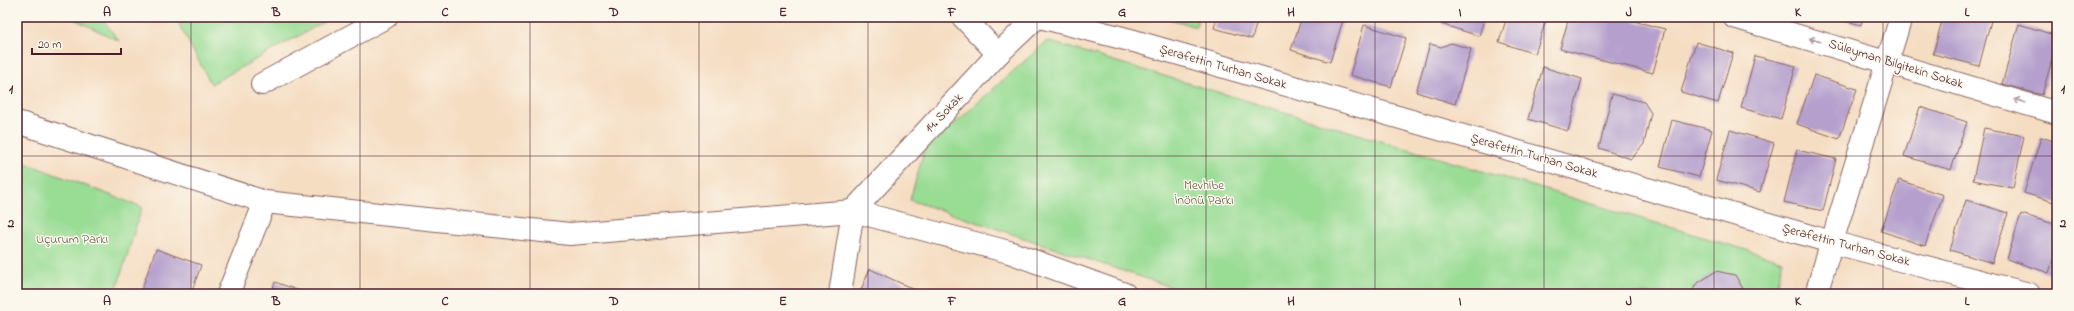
<svg xmlns="http://www.w3.org/2000/svg" width="2074" height="311" viewBox="0 0 2074 311" font-family="'Indie Flower',sans-serif">
<style>
.green{fill:#99dc94;stroke:#727e60}
.building{fill:#b5a0cd}
.lines{fill:none;stroke-linecap:round;stroke-linejoin:round}
.minor-casing{stroke:#866260;stroke-width:24}
.minor{stroke:#fff;stroke-width:22}
.oneway{stroke:#ae9aa0}
.grid{fill:none;stroke:#4a1f2b;stroke-width:1;stroke-opacity:0.55}
.labels{text-anchor:middle;dominant-baseline:central;stroke-width:3;stroke-linejoin:round;paint-order:stroke}
.street-label{font-size:13px;fill:#4a1f2b;stroke:#fbf7ec}
.park-label{font-size:13px;fill:#62584a;stroke:#fbf7ec}
.neatline{fill:none;stroke:#4a1f2b;stroke-width:1.5}
.grid-label{font-size:13px;text-anchor:middle;font-weight:bold;fill:#4a1f2b}
</style>
<rect width="100%" height="100%" fill="#fbf7ec"/>
<filter id="ink" filterUnits="userSpaceOnUse"><feTurbulence type="fractalNoise" baseFrequency=".025" numOctaves="2"/><feDisplacementMap in="SourceGraphic" scale="8" xChannelSelector="R" yChannelSelector="G"/><feConvolveMatrix kernelMatrix="1 2 1 2 8 2 1 2 1" color-interpolation-filters="sRGB"/></filter>
<filter id="wash" filterUnits="userSpaceOnUse"><feTurbulence type="fractalNoise" baseFrequency=".012" numOctaves="4" result="noise"/><feDisplacementMap in="SourceGraphic" scale="16" xChannelSelector="R" yChannelSelector="G"/><feGaussianBlur stdDeviation="0.9" result="paint"/><feColorMatrix in="noise" values="0 0 0 0 0 0 0 0 0 0 0 0 0 0 0 0 0 1.4 0 .05"/><feComposite in="paint" operator="in"/></filter>
<g filter="url(#wash)">
<rect width="100%" height="100%" fill="#f5ddc2"/>
<g class="green">
<polygon points="70,17 101,17 119,41"/>
<polygon points="175,17 333,17 211,84"/>
<polygon points="1163,17 1198,17 1196,27"/>
<polygon points="1047,41 1783,261 1774,294 1192,294 910,200 924,151"/>
<polygon points="17,160 142,207 115,294 17,294"/>
</g>
<g id="blocks">
<g class="building">
<polygon points="1217,17 1258,17 1252,39 1214,28"/>
<polygon points="1302,17 1344,17 1330,62 1291,50"/>
<polygon points="1443,17 1485,17 1479,36 1441,24"/>
<polygon points="1507,17 1547,17 1535,54 1499,42"/>
<polygon points="1569,17 1618,17 1665,29 1653,73 1560,49"/>
<polygon points="1833,17 1863,17 1861,25"/>
<polygon points="1943,17 1992,17 1979,66 1933,54"/>
<polygon points="2019,24 2057,36 2057,42 2042,95 2002,84"/>
<polygon points="1364,25 1406,38 1391,87 1350,75"/>
<polygon points="1696,42 1733,53 1718,103 1681,92"/>
<polygon points="1451,43 1471,49 1455,104 1416,92 1430,44 1441,47"/>
<polygon points="1755,56 1796,66 1781,119 1741,108"/>
<polygon points="1543,67 1582,79 1568,131 1528,119"/>
<polygon points="1814,75 1857,89 1839,139 1797,124"/>
<polygon points="1612,94 1644,102 1651,113 1644,144 1631,159 1599,148"/>
<polygon points="1920,107 1967,122 1951,170 1904,156"/>
<polygon points="1672,120 1712,130 1699,177 1660,167"/>
<polygon points="1984,128 2024,136 2013,188 1973,180"/>
<polygon points="1730,130 1774,143 1760,192 1716,180"/>
<polygon points="2041,137 2057,142 2057,203 2024,193"/>
<polygon points="1797,150 1836,159 1823,211 1784,202"/>
<polygon points="1899,180 1943,195 1925,246 1881,231"/>
<polygon points="1966,200 2008,213 1992,263 1950,250"/>
<polygon points="2021,214 2057,225 2057,247 2049,273 2007,259"/>
<polygon points="156,249 201,265 191,294 140,294"/>
<polygon points="870,269 924,294 859,294"/>
<polygon points="1716,271 1735,275 1746,294 1692,294 1695,285"/>
<polygon points="275,282 308,294 271,294"/>
</g>
</g>
</g>
<g filter="url(#ink)">
<use href="#blocks" fill-opacity="0" stroke="#866260" stroke-width="1"/>
<g class="lines">
<defs>
<g id="minor">
<polyline points="963,17 998,54"/>
<polyline points="1040,17 1134,41 1831,242 2029,294"/>
<polyline points="1734,17 2057,113"/>
<polyline points="262,84 386,17"/>
<polyline points="17,122 265,202 570,234 853,211 1009,252 1125,294"/>
<polyline points="853,211 998,54 1037,17"/>
<polyline points="228,294 265,202"/>
<polyline points="840,294 853,211"/>
<polyline points="1816,294 1901,17"/>
</g>
</defs>
<use href="#minor" class="minor-casing"/>
<use href="#minor" class="minor"/>
</g>
<defs><path id="oneway-shaft" d="M-6 0H5M1.5-3L5.5 0L1.5 3" fill="none" stroke-width="1.6" stroke-linecap="round" stroke-linejoin="round"/></defs>
<g class="oneway">
<use href="#oneway-shaft" transform="translate(1815 40) rotate(-164)"/>
<use href="#oneway-shaft" transform="translate(2020 101) rotate(-163)"/>
</g>
</g>
<path class="grid" d="M191,17V294M360,17V294M530,17V294M699,17V294M868,17V294M1037,17V294M1206,17V294M1375,17V294M1544,17V294M1714,17V294M1883,17V294M17,156H2057"/>
<g class="labels">
<g class="street-label">
<text transform="translate(1896 64) rotate(17)">Süleyman Bilgitekin Sokak</text>
<text transform="translate(1223 67) rotate(16)">Şerafettin Turhan Sokak</text>
<text transform="translate(944 113) rotate(-47)">14. Sokak</text>
<text transform="translate(1534 156) rotate(16)">Şerafettin Turhan Sokak</text>
<text transform="translate(1846 245) rotate(15)">Şerafettin Turhan Sokak</text>
</g>
<g class="park-label">
<text x="1204" y="185">Mevhibe<tspan x="1204" dy="15">İnönü Parkı</tspan></text>
<text x="72" y="239">Uçurum Parkı</text>
</g>
</g>
<rect width="2074" height="311" fill="none" stroke="#fbf7ec" stroke-width="44"/>
<path d="M32 48v6h89v-6" fill="none" stroke="#4a1f2b" stroke-width="2"/>
<text x="38" y="48" font-size="12" fill="#4a1f2b" stroke="#fbf7ec" stroke-width="3" paint-order="stroke">20 m</text>
<rect x="22" y="22" width="2030" height="267" class="neatline"/>
<g class="grid-label">
<text x="107" y="16">A</text>
<text x="276" y="16">B</text>
<text x="445" y="16">C</text>
<text x="614" y="16">D</text>
<text x="783" y="16">E</text>
<text x="952" y="16">F</text>
<text x="1122" y="16">G</text>
<text x="1291" y="16">H</text>
<text x="1460" y="16">I</text>
<text x="1629" y="16">J</text>
<text x="1798" y="16">K</text>
<text x="1967" y="16">L</text>
<text x="11" y="93">1</text>
<text x="2063" y="93">1</text>
<text x="11" y="227">2</text>
<text x="2063" y="227">2</text>
<text x="107" y="305">A</text>
<text x="276" y="305">B</text>
<text x="445" y="305">C</text>
<text x="614" y="305">D</text>
<text x="783" y="305">E</text>
<text x="952" y="305">F</text>
<text x="1122" y="305">G</text>
<text x="1291" y="305">H</text>
<text x="1460" y="305">I</text>
<text x="1629" y="305">J</text>
<text x="1798" y="305">K</text>
<text x="1967" y="305">L</text>
</g>
</svg>
